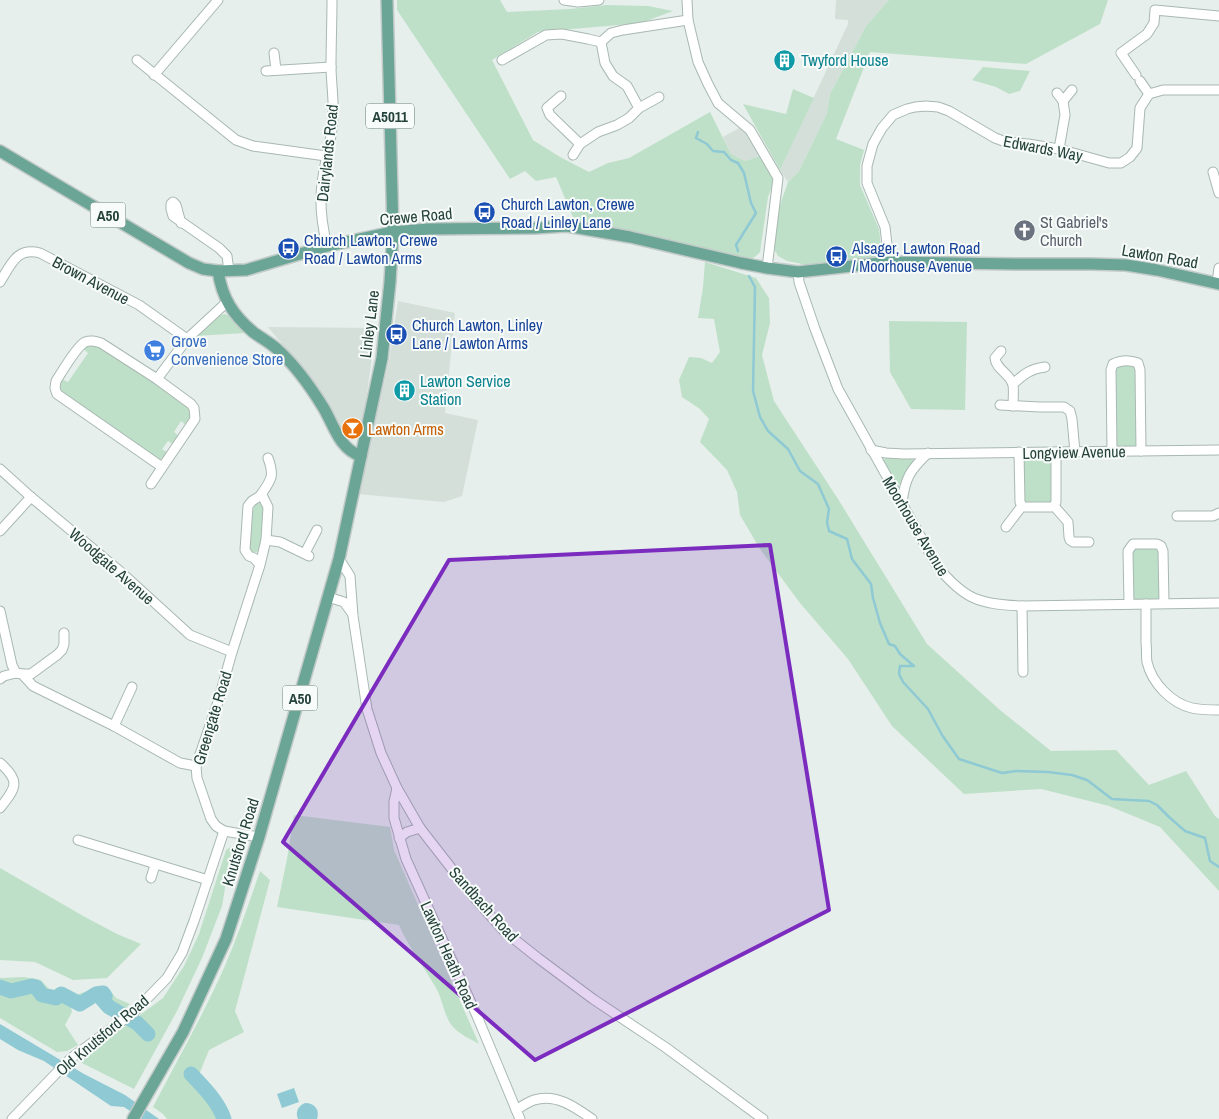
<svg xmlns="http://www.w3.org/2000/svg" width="1219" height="1119" viewBox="0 0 1219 1119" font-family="'Archivo Narrow',sans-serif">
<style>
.built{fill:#d4dfda}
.green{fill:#bfe0c8}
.water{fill:#8ec9d4}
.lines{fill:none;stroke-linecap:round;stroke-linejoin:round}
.stream{stroke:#8ec9d4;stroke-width:2.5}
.river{stroke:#8ec9d4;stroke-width:15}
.minor-casing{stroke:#a8b8b2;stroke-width:11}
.major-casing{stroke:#c2cac8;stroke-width:14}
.minor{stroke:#fff;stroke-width:9}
.major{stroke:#6aa596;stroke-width:11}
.marked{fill:#7b2cbf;fill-opacity:0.2;stroke:#7b2cbf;stroke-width:4;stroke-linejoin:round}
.labels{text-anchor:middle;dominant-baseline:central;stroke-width:4;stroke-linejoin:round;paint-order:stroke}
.shield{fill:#f7fbf9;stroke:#637a73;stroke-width:1}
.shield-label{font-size:15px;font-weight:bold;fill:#24423a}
.culture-label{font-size:16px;fill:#0d838f;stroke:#f7fbf9;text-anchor:start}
.street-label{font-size:16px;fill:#24423a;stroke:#f7fbf9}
.transit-label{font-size:16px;fill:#164399;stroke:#f7fbf9;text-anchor:start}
.worship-label{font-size:16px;fill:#5b616d;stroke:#f7fbf9;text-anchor:start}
.shop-label{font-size:16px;fill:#366cbe;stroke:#f7fbf9;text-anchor:start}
.food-label{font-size:16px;fill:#c56008;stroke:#f7fbf9;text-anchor:start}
</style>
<rect width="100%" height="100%" fill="#e6efeb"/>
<g class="built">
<polygon points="836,0 889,0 866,26 830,94 827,113 799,171 788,182 780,170 848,24 848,20 835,19"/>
<polygon points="741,127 747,133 760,156 745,161 731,154 723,137"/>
<polygon points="398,301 455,313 445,413 478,420 462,496 444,502 358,494 389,361"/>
<polygon points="268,327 376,328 364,415 359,437 343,434 310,378"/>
</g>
<g class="green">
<path d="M397,0H500L507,12L570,9L606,5L648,6L673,11L641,23L538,32L492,60L533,140L560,157L589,172L608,163L629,158L710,112L731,154L745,161L760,156L776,176L768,197L760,252C753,260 750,259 740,257L575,222L556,177L536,181L525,171L510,179L397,10Z"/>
<polygon points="889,0 1108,0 1100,24 1026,64 870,52 836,139 864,150 860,165 860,185 879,229 882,257 807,265 787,261 778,256 774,249 779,208 788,182 799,171 827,113 830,94 866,26"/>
<polygon points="983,67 1030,71 1020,91 1009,94 996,87 972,80"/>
<polygon points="793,89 814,98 780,170 743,104 786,114"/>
<polygon points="705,262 756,278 763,289 769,298 770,323 762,355 774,401 838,499 927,644 1000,710 1051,751 1116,750 1149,785 1186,771 1215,816 1219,819 1219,891 1160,827 1109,806 1041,789 964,794 892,726 848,659 800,603 760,549 740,515 737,492 727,470 700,442 709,419 700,409 682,397 679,380 689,357 701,358 712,363 720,352 714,319 698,318 703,287"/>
<path d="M225,314L230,317L245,333L195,336C203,328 213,316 225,314Z"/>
<polygon points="889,321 967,322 965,410 911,409 890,372"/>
<path d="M96,345L104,350L189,406C192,414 192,418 187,426L181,421L174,432L180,437L174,445L168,441L162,449L168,453L164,457L159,460L63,397L58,387L61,379L68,382L88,353L82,348Z"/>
<polygon points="1119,363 1136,365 1139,448 1114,448 1115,366"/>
<polygon points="1022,456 1053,456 1052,504 1024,504"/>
<polygon points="885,458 912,458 914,462 901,484 895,484 883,462"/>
<path d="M260,503L263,504L265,512L261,545C260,551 256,554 251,551L249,547L253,509L256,504Z"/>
<polygon points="1134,547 1159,548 1161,600 1131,601 1132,549"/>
<path d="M294,815L390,827L394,850L479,1044C471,1039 460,1035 453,1027C444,1017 443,1000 436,988C424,967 409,948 399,925L277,907L287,859Z"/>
<polygon points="232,846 222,906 202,958 177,1011 134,1089 78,1061 163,998 184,966 199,934 226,850"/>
<polygon points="0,868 85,917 117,934 141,944 107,978 73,980 35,962 0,960"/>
<path d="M260,871L270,880L235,1011L244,1032L209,1050L198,1077L226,1113L229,1119H167L163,1114L153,1107C177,1061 203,1015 224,968C238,936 249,903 260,871Z"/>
<path d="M24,977L41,980L49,989L72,992L76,995L93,989L98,990L112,993L116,998L130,1004L119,1015L98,1002L89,1000C81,1006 78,1002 70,1003L72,1012L65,1025L78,1045L67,1051L57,1052L0,1018V978Z"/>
</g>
<g class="water">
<polygon points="0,1024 84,1074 125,1095 159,1119 142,1119 124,1107 111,1106 44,1061 18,1050 0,1039"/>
<polygon points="294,1088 299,1102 282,1108 277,1094"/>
<path d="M305,1103C315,1103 320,1110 317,1119H298C295,1112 298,1106 305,1103Z"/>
</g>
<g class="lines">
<g class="stream">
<polyline points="698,132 696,138 707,144 713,151 724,152 731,160 738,163 744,173 751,203 756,213 736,245 738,251"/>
<polyline points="749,276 755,287 753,391 760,417 768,431 788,449 800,471 818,484 829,509 827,522 829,531 847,539 852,559 871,584 873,598 880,623 889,644 895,646 900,654 914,666 900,666 899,674 903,682 928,709 942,735 959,759 1002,773 1016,771 1048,772 1072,775 1087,780 1112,799 1149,801 1157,805 1169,817 1185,831 1205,838 1210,861 1219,867"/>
</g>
<g class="river">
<polyline points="0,987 11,991 32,986 36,987 42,995 56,998 61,994 80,1004 96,994 103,993 105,996 102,999 109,1007 137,1023 148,1034"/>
<path d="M191,1074C203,1087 218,1101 224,1119"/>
</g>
<defs>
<g id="minor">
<polyline points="564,0 578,2 599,0"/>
<polyline points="687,0 688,20 698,62 708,84 718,103 750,130 778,178 767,268"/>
<polyline points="274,53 276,70"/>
<polyline points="137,60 236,140 253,146 326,156"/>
<polyline points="502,60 546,35 562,34 588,39 601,42"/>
<polyline points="266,71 331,67"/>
<polyline points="154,75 218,0"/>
<polyline points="1136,75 1121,53 1147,34 1154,23 1155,10 1219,16"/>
<polyline points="1140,81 1149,94"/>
<polyline points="1057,93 1063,101 1065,115 1059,149"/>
<polyline points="561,96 547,108 550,115 580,144"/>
<polyline points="1063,101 1072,90"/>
<polyline points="639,108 659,97"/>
<polyline points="573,155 580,144 598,132 617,125 629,118 639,108 627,86 613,76 605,63 601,42 611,33 623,30 688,20"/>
<polyline points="1213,172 1219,193"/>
<polyline points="181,223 176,205 173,202 171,204 171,209 173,216 219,248 227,256 229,271"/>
<path d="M327,246C322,225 319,205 322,184C324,161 333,139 333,116C334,99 331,82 331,66C331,44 332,22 332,0"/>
<polyline points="889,262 885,227 867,183 867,166 873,144 882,128 893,115 907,109 915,107 926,106 938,107 949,111 995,138 1006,142 1028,144 1059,149 1109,163 1121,163 1130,157 1137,148 1140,108 1149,94 1163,90 1219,90"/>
<path d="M798,272L799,282L815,329L838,389L937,566C965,600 979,604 1022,606L1219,603"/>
<path d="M0,282C11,265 16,247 40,253L139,305L187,339"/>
<polyline points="1217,283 1219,268"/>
<path d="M1001,351L995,358C996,370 1010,373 1013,385C1014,391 1013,400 1013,406"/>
<polyline points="157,379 187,339 227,302"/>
<path d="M1013,384C1024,374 1030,369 1045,367"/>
<polyline points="1000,405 1040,407 1064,407 1070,411 1072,419 1075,452"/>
<polyline points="871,450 886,453 904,454 1219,450"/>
<path d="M1112,451L1111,370L1113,364C1121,360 1130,360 1138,363L1140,370L1141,451"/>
<polyline points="1019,452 1020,502 1022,506 1025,507 1051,507 1054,506 1056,502 1056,452"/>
<polyline points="0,469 31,497 122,573 190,635 232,652"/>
<path d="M151,484L195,419L194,408L191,404L157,379L101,343C95,341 91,340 85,342C76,347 62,372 56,381L55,388L57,394L162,467"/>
<path d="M260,496C271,480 275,477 268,458"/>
<path d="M902,503C905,478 910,470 928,453"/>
<polyline points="1054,506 1068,522 1069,537 1070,540 1073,542 1089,542"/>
<polyline points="1177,516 1213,516 1219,513"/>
<polyline points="1006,527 1022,506"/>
<polyline points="0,531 31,497"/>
<polyline points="266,540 280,542 309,556"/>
<polyline points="305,553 317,530"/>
<polyline points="339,559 350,576 353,616 367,709 381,753 397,788 420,828 473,896 504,931 538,958 593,999 665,1047 763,1119"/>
<polyline points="328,597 344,602 352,613"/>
<polyline points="1129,604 1128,551 1133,544 1157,544 1161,546 1163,551 1164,603"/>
<path d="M1146,604C1146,617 1146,630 1146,643C1147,649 1146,656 1147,662C1152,683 1171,703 1192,708C1201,710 1210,710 1219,710"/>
<polyline points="1022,606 1023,672"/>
<polyline points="0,611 12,665 16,673 22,674 33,686 114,726 180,763 196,766"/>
<polyline points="22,674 31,674 57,655 62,650 64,644 64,633"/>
<polyline points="0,679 4,676 16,673"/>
<polyline points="114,726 132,687"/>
<path d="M0,763C21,781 16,788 0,808"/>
<polyline points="397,788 394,802 394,818 406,859 477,1016 520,1119"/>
<polyline points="259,837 224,831 216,826 211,819 197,778 196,766 218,702 232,652 260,565 266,540 268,507 263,497 260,496 252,501 248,506 245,550 249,556 254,558 260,565"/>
<polyline points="399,838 407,832 420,828"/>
<polyline points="78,840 208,880"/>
<polyline points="151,878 155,865"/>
<path d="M516,1110C522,1106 528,1102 534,1100C556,1093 575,1107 592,1119"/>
<polyline points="12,1119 70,1059 134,1012 167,978 182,953 194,921 224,831"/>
</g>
<g id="major">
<polyline points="0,151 189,263 203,269 218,271 246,270 327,246 393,232 428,229 535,228 567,226 630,237 741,263 767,268 798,272 889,262 1015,264 1091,264 1126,265 1157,270 1219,284"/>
<path d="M218,271C222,298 233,315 253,332C261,338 271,343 278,350C296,366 310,386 323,407C334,425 339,449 361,456"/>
<polyline points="133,1119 183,1032 226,939 259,837 339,559 382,358 390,282 393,232 387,0"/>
</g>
</defs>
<use href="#minor" class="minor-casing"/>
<use href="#major" class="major-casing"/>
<use href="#minor" class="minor"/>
<use href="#major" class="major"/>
</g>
<path class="marked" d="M770,545L829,910L535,1060L283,842L449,560Z"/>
<defs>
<symbol id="building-disc" viewBox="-11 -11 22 22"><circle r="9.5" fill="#0f9aa8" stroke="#f7fbf9"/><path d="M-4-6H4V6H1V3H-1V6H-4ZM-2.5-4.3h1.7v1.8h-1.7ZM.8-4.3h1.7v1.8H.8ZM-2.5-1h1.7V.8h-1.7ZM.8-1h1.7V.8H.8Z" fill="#fff"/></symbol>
<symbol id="bus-disc" viewBox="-11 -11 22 22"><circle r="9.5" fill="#1a4fb4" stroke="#f7fbf9"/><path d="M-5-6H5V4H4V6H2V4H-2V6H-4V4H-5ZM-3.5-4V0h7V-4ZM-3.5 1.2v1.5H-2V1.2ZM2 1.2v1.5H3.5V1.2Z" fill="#fff"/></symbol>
<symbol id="church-disc" viewBox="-11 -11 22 22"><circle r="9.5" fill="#6b7280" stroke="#f7fbf9"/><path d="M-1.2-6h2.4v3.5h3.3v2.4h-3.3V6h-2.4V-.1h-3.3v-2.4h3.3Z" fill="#fff"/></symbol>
<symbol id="supermarket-disc" viewBox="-11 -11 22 22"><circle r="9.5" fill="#3f7fe0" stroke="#f7fbf9"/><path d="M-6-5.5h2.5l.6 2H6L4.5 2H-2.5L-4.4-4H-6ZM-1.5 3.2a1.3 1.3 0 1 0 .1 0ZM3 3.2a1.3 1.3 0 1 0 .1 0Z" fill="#fff"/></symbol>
<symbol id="bar-disc" viewBox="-11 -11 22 22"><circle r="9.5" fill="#e8710a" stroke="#f7fbf9"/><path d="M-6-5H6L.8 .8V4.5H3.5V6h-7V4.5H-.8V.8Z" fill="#fff"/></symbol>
</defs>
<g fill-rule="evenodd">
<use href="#building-disc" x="772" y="48" width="25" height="25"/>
<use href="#bus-disc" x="472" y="200" width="25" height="25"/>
<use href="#church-disc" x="1012" y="218" width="25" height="25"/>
<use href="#bus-disc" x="276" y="236" width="25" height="25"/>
<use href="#bus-disc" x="824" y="244" width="25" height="25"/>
<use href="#bus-disc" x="384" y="322" width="25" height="25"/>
<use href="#supermarket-disc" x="142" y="338" width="25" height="25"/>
<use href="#building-disc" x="392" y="378" width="25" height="25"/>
<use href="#bar-disc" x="340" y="416" width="25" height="25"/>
</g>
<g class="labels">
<g class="shield">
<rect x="366" y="103.5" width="48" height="25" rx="4"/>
<rect x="90.5" y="202.5" width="35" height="25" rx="4"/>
<rect x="282.5" y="685.5" width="35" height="25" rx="4"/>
</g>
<g class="shield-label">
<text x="390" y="116">A5011</text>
<text x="108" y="215">A50</text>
<text x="300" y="698">A50</text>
</g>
<g class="culture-label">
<text x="801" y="60">Twyford House</text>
<text x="420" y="381">Lawton Service<tspan x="420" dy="18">Station</tspan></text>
</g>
<g class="street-label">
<text transform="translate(1043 148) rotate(11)">Edwards Way</text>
<text transform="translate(327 153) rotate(-84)">Dairylands Road</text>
<text transform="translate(416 216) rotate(-5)">Crewe Road</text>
<text transform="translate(1160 256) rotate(10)">Lawton Road</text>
<text transform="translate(91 280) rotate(28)">Brown Avenue</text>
<text transform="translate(369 324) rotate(-83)">Linley Lane</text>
<text transform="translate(1074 452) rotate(-1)">Longview Avenue</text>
<text transform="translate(916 526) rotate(59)">Moorhouse Avenue</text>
<text transform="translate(112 566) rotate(41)">Woodgate Avenue</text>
<text transform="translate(212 718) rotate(-73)">Greengate Road</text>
<text transform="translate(240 842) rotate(-73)">Knutsford Road</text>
<text transform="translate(484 904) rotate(48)">Sandbach Road</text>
<text transform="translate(449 955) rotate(66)">Lawton Heath Road</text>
<text transform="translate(102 1035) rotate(-40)">Old Knutsford Road</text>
</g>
<g class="transit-label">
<text x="501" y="204">Church Lawton, Crewe<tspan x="501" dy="18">Road / Linley Lane</tspan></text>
<text x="304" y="240">Church Lawton, Crewe<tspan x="304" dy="18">Road / Lawton Arms</tspan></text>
<text x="852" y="248">Alsager, Lawton Road<tspan x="852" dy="18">/ Moorhouse Avenue</tspan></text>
<text x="412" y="325">Church Lawton, Linley<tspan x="412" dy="18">Lane / Lawton Arms</tspan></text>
</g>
<g class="worship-label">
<text x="1040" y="222">St Gabriel's<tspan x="1040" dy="18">Church</tspan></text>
</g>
<g class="shop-label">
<text x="171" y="341">Grove<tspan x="171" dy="18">Convenience Store</tspan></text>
</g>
<g class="food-label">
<text x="368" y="429">Lawton Arms</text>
</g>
</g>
</svg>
